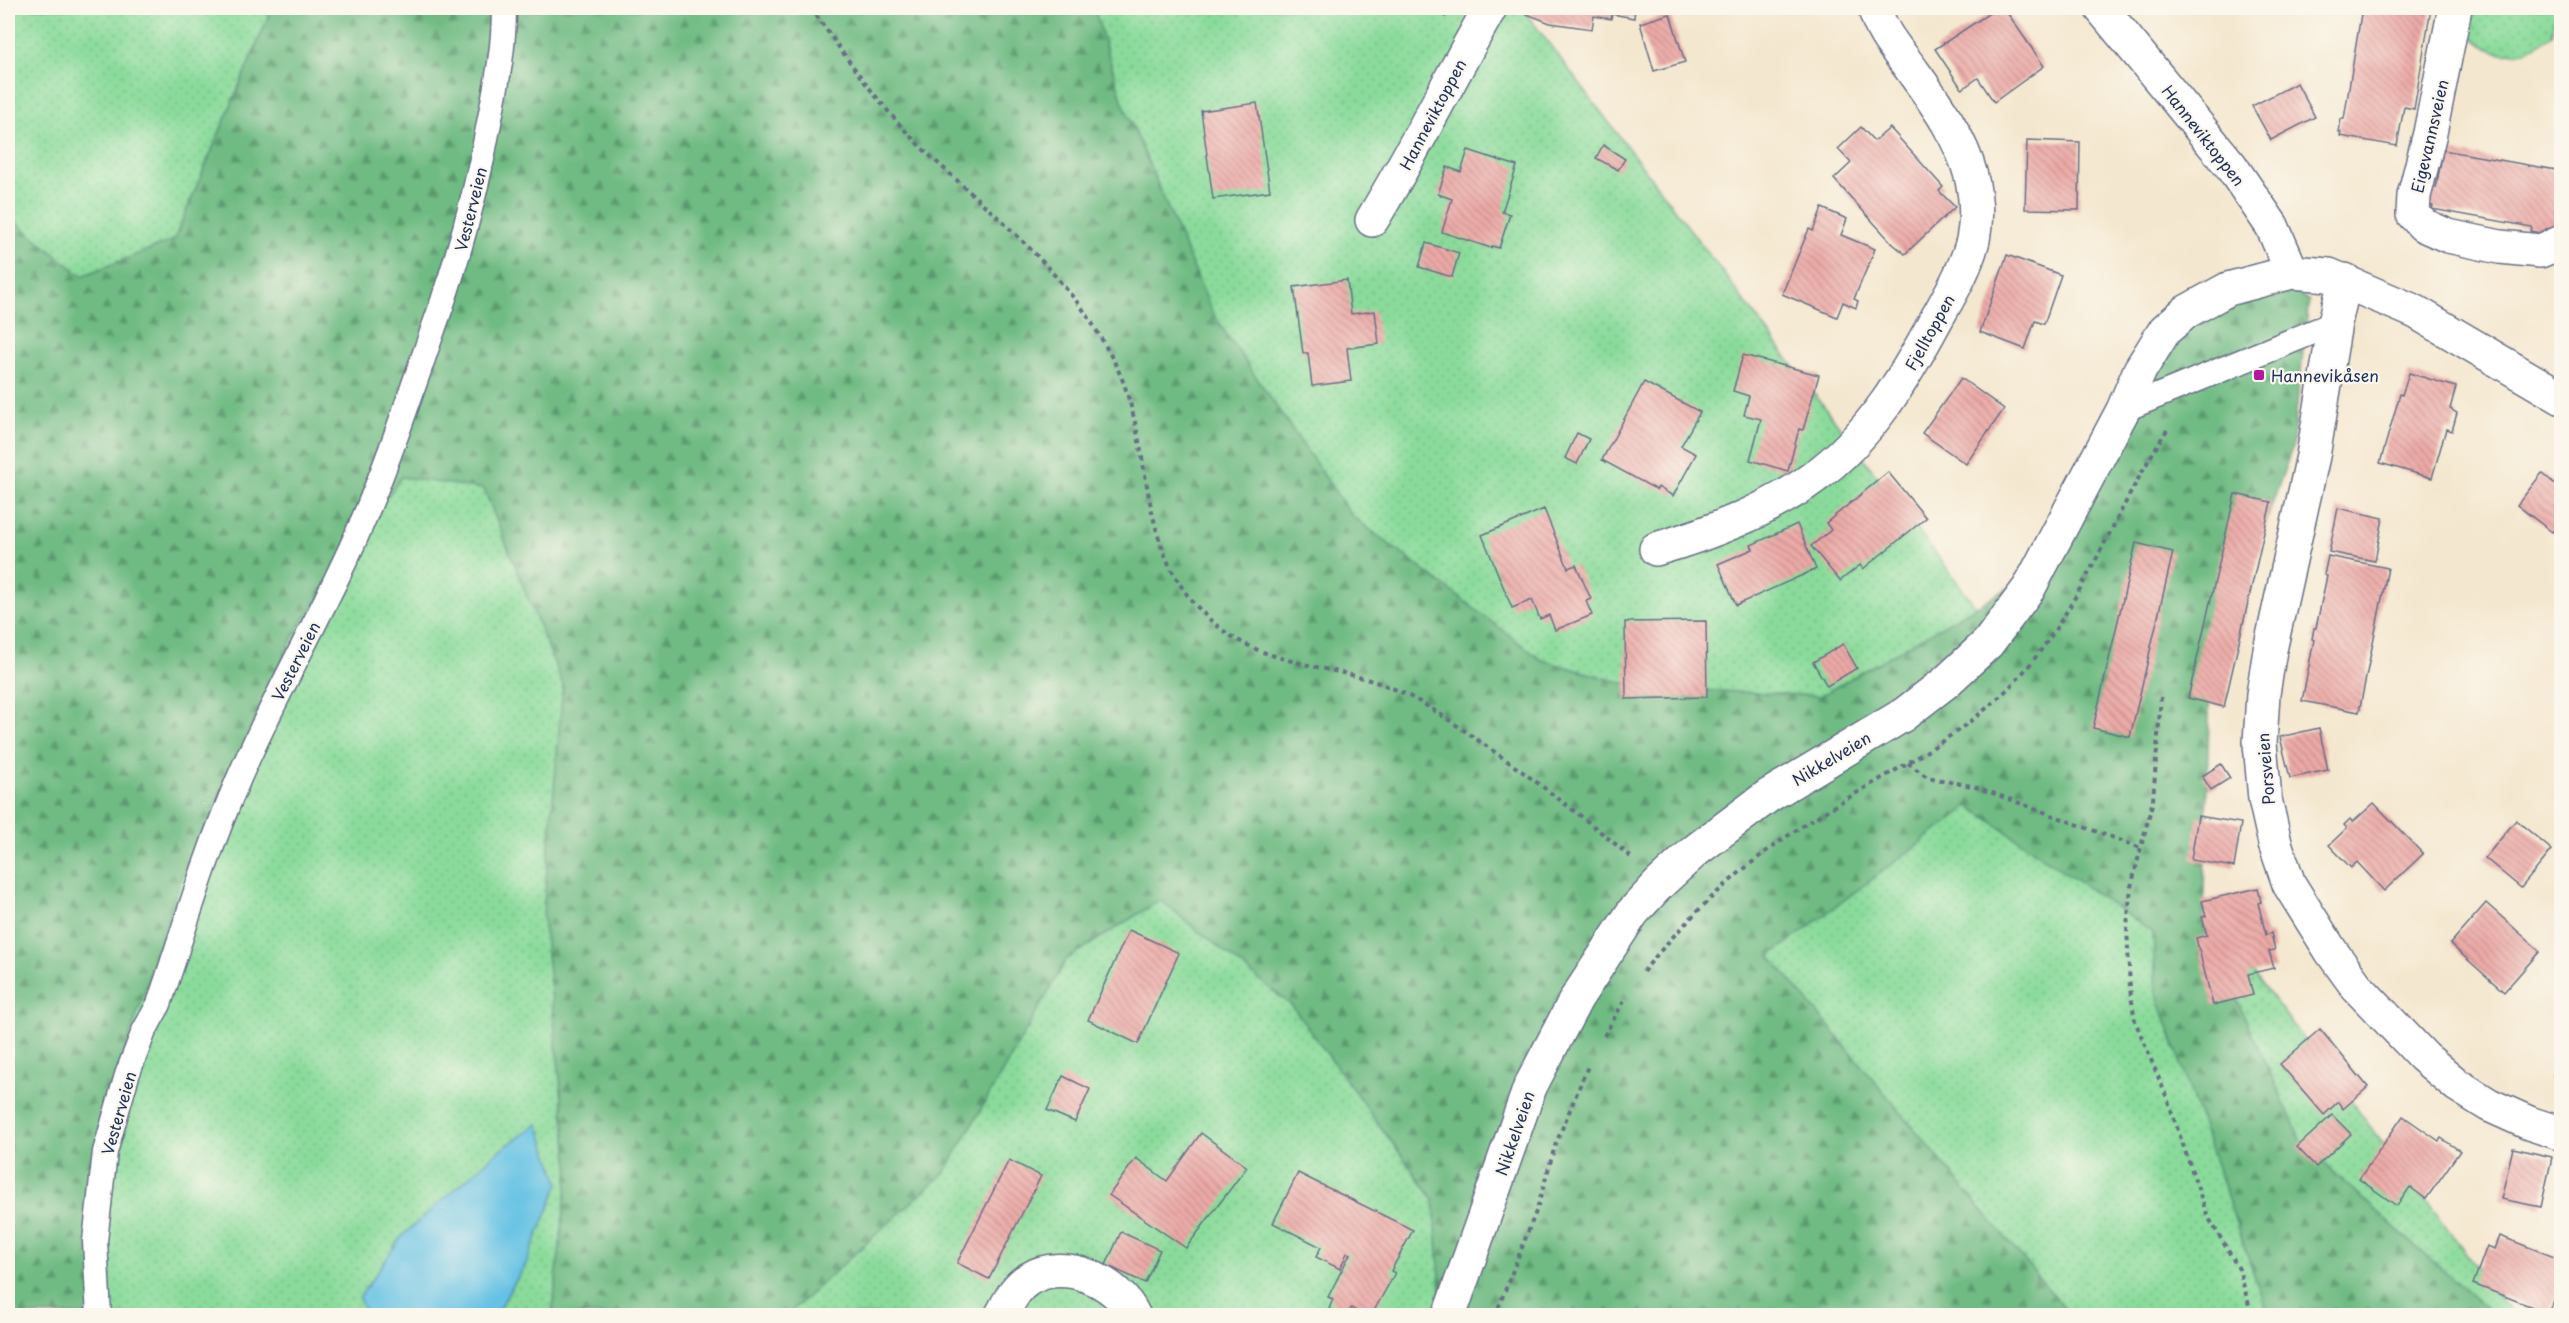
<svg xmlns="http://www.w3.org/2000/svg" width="2569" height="1323" viewBox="0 0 2569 1323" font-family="'Playpen Sans',sans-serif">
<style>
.grass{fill:url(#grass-dots);stroke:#52857c;stroke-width:1.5}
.forest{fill:url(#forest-firs);stroke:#457570;stroke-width:1.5}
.water{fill:#66c2e4;stroke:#4078a1;stroke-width:1.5}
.building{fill:url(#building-back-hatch)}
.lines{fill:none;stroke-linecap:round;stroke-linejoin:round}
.lane-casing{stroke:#676f86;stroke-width:27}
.street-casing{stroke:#676f86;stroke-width:36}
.path{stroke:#676f86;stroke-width:4;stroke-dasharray:4.5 4.5;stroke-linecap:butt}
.lane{stroke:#fff;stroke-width:24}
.street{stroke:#fff;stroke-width:33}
.poi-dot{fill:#b5179e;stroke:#fbf7ec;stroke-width:2}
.labels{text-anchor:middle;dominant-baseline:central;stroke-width:4.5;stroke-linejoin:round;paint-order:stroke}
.street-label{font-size:16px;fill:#1b2f5e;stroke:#fbf7ec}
.poi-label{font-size:16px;fill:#1b2f5e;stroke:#fbf7ec;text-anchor:start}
</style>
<defs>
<pattern id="grass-dots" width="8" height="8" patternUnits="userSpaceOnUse" patternTransform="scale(1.5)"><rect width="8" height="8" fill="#8adb9b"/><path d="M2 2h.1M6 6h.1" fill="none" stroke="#76bc88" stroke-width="1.8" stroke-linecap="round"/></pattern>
<pattern id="forest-firs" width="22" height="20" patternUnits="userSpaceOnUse" patternTransform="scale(1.5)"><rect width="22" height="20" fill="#6fbb83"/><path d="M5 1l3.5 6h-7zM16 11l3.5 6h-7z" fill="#5a986e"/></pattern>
<pattern id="building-back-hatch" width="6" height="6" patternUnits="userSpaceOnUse" patternTransform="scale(1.5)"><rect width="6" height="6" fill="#edaaa7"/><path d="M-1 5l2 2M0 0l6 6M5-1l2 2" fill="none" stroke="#bf8b8b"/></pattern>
</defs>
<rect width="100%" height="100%" fill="#fbf7ec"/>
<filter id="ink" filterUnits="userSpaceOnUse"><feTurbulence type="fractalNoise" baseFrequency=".0167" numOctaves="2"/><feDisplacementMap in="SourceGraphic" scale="12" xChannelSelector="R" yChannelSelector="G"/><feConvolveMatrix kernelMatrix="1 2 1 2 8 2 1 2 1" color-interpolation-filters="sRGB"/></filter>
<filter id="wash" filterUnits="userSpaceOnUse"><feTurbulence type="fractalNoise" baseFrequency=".008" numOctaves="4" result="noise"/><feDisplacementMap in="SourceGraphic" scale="24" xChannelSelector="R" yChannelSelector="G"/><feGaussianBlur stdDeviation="1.35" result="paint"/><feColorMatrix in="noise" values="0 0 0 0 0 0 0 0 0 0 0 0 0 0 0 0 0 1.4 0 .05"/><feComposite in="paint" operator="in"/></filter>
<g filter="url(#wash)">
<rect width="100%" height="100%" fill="#f4e7cf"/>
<g class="grass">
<polygon points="8,8 1522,8 2513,1315 8,1315"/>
<path d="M2463,8H2557L2552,35C2513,63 2492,59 2460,25Z"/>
</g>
<polygon class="forest" points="272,8 1094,8 1123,103 1214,316 1352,516 1542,660 1637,687 1820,696 2019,582 2132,370 2253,270 2309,300 2292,448 2210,680 2203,926 2304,1146 2478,1302 2498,1315 2268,1315 2156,992 2153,933 1969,806 1770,956 2070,1315 1443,1315 1434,1200 1292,1006 1160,900 1067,959 945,1172 787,1315 552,1315 569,1167 543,915 563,685 484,489 401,477 295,633 180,881 104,1117 96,1315 8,1315 8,216 82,276 174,240"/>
<polygon class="water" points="538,1124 559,1183 525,1266 495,1315 366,1315 359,1298 402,1236 495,1154"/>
<g id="blocks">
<g class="building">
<polygon points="1432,8 1452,8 1445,17"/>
<polygon points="1512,8 1635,8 1634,18 1612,14 1611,19 1594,16 1592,29 1550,23"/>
<polygon points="1997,8 2004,8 2044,66 1994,102 1978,78 1962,89 1935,49"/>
<polygon points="2362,8 2431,8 2414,109 2404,107 2397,146 2340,136 2341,132 2339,132 2341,119 2344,119"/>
<polygon points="1670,14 1685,62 1654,71 1640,23"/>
<polygon points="2297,83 2315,117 2271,140 2252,106"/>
<polygon points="1257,103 1270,191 1213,199 1201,111"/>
<polygon points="1861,127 1874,141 1890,128 1943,187 1939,191 1955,207 1905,254 1893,244 1834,179 1851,163 1838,149"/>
<polygon points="2027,140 2080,142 2079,210 2025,209"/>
<polygon points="1603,145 1625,159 1618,170 1596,158"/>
<polygon points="1468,150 1517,166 1502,212 1510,214 1499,248 1492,246 1491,248 1442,232 1452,199 1438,194 1447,167 1461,172"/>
<polygon points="2443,150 2562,171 2562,218 2558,217 2556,231 2546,229 2546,234 2531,231 2532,227 2432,209 2433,206 2423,204 2426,186 2436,188"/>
<polygon points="1822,208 1847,219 1841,235 1875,249 1854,299 1858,301 1856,308 1843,302 1837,317 1782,294 1809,229 1813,231"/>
<polygon points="1426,243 1459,253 1452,277 1419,267"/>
<polygon points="2007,255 2061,275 2044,324 2035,321 2025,349 1980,332"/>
<polygon points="1347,280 1351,314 1375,311 1379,344 1347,348 1351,381 1312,386 1308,353 1303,353 1294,287"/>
<polygon points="1743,355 1819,375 1803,430 1799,429 1788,471 1750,460 1761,419 1744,415 1749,396 1733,391"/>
<polygon points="2409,373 2456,387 2450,409 2457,413 2452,431 2446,429 2432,478 2380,463 2400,394 2402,395"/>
<polygon points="1961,378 2004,409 1966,464 1922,433"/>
<polygon points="1644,382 1700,412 1681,446 1696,454 1673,496 1658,487 1657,490 1602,460"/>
<polygon points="1577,433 1589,439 1577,464 1565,458"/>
<polygon points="1888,472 1926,518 1863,569 1860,565 1840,581 1811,546 1831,530 1826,523"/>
<polygon points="2542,473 2562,490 2562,520 2552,532 2517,505"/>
<polygon points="2235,494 2271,502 2224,707 2188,698"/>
<polygon points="2338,508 2383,518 2375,561 2329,552"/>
<polygon points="1544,509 1568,568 1576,565 1591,599 1586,601 1592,615 1555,630 1549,615 1540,619 1532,600 1512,608 1482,535"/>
<polygon points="1797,524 1816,569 1736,605 1718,564 1753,549 1751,545"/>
<polygon points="2136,543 2173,552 2130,737 2093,728"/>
<polygon points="2328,556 2388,568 2359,712 2302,701 2314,640 2312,639 2314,628 2316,628 2327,576 2324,575"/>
<polygon points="1706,621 1707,697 1626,699 1625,622"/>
<polygon points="1843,644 1857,668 1827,686 1813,662"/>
<polygon points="2319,728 2328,770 2290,778 2280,737"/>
<polygon points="2221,764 2230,778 2211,790 2202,776"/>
<polygon points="2374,803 2423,854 2384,891 2357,862 2351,868 2329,845 2347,828 2344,825 2350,819 2353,822"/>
<polygon points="2198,816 2241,823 2234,867 2191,860"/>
<polygon points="2516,820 2552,850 2521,888 2485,858"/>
<polygon points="2258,888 2261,902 2258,903 2266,935 2271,933 2275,950 2269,951 2274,968 2248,974 2253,995 2213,1005 2196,938 2207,935 2202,917 2206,916 2202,901"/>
<polygon points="2486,903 2540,951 2504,992 2450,944"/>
<polygon points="1129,930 1179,953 1138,1044 1088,1020"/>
<polygon points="2320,1029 2368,1087 2343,1109 2338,1102 2324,1115 2280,1064"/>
<polygon points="2561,1052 2562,1052 2562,1078 2553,1076"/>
<polygon points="1063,1076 1090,1089 1075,1122 1047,1110"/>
<polygon points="2332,1115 2351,1134 2316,1167 2297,1147"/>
<polygon points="2403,1116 2439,1141 2441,1138 2460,1151 2426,1199 2410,1187 2397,1206 2359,1179"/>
<polygon points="1201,1133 1247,1167 1186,1248 1109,1195 1136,1158 1167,1181"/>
<polygon points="2513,1148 2552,1157 2541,1207 2501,1199"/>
<polygon points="1009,1160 1041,1176 989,1279 957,1263"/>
<polygon points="1298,1173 1413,1230 1391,1271 1395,1273 1371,1316 1365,1316 1351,1308 1348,1316 1342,1316 1329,1309 1333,1299 1328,1297 1350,1254 1347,1253 1340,1269 1316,1257 1321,1247 1273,1223"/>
<polygon points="1121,1232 1160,1250 1145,1283 1106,1265"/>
<polygon points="2500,1236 2562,1260 2562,1278 2548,1313 2473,1284 2487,1246 2495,1249"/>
</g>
</g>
</g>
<g filter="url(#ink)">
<use href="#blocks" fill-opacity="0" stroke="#676f86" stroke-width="1.5"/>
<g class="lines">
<defs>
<g id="lane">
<polyline points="2123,410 2335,323"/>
<path d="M99,1316L95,1241L105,1152L127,1075L144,1031L159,1004C184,929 207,851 239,778C274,697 319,620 355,539C389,462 414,383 442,304C462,244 478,185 489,123C497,82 504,50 504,8"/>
</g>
<g id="street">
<polyline points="2101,8 2231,166 2272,226 2292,272"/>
<polyline points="2455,8 2430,133 2414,196 2413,214 2423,225 2448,236 2500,247 2540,251 2562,242"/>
<path d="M1372,220C1414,151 1450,78 1490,8"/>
<polyline points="2345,280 2335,323 2313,456 2270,650 2263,694 2260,743 2265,799 2275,843 2289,884 2331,951 2357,987 2424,1057 2457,1085 2489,1105 2529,1123 2562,1134"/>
<path d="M1656,549C1708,534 1770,510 1813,478C1870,437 1904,379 1937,318C1951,293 1966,268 1973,240C1977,220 1976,196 1971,176C1962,140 1936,103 1914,73C1900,53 1880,33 1875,8"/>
<path d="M1001,1316C1009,1302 1015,1287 1029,1279C1064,1257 1118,1281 1134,1316"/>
<polyline points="1449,1316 1530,1087 1576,999 1633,912 1659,884 1695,851 1768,796 1903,715 1946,682 1988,643 2029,588 2123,410 2140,370 2165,330 2186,312 2228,289 2292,272 2329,275 2416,312 2562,398"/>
</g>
</defs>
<use href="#lane" class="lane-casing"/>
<use href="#street" class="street-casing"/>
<g class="path">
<path d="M811,8C846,57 880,107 923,149C970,194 1020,233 1062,284C1071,295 1081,306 1089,318C1101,338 1119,367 1126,390C1156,480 1138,567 1224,631C1276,670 1349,665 1405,694C1435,709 1462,729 1489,748C1539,783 1586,819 1632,858"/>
<polyline points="2161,697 2153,800 2131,887 2127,927 2130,989 2135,1021 2167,1098 2207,1215 2239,1269 2252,1316"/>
<polyline points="1908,763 1927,777 1976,787 2141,848"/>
<path d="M1643,972C1686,918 1738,869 1795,831C1861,786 1936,754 1996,700C2073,632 2111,516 2167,430"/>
<polyline points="1604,1036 1624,1001"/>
<polyline points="1495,1316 1537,1209 1555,1146 1588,1066"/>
</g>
<use href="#lane" class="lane"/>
<use href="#street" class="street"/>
</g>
</g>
<rect class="poi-dot" x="2253" y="369" width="12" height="12" rx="3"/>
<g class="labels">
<g class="street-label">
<text transform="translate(1432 114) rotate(-62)">Hanneviktoppen</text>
<text transform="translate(2204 135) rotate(52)">Hanneviktoppen</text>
<text transform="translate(2429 136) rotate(-77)">Eigevannsveien</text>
<text transform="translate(470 209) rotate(-76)">Vesterveien</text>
<text transform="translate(1929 332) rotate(-61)">Fjelltoppen</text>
<text transform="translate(295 661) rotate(-63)">Vesterveien</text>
<text transform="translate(1831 758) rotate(-31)">Nikkelveien</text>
<text transform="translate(2265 769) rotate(-95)">Porsveien</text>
<text transform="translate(118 1113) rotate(-74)">Vesterveien</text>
<text transform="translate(1514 1133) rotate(-71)">Nikkelveien</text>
</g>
<g class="poi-label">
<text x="2271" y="375">Hannevikåsen</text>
</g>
</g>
<rect width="2569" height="1323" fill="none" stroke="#fbf7ec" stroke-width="30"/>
</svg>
